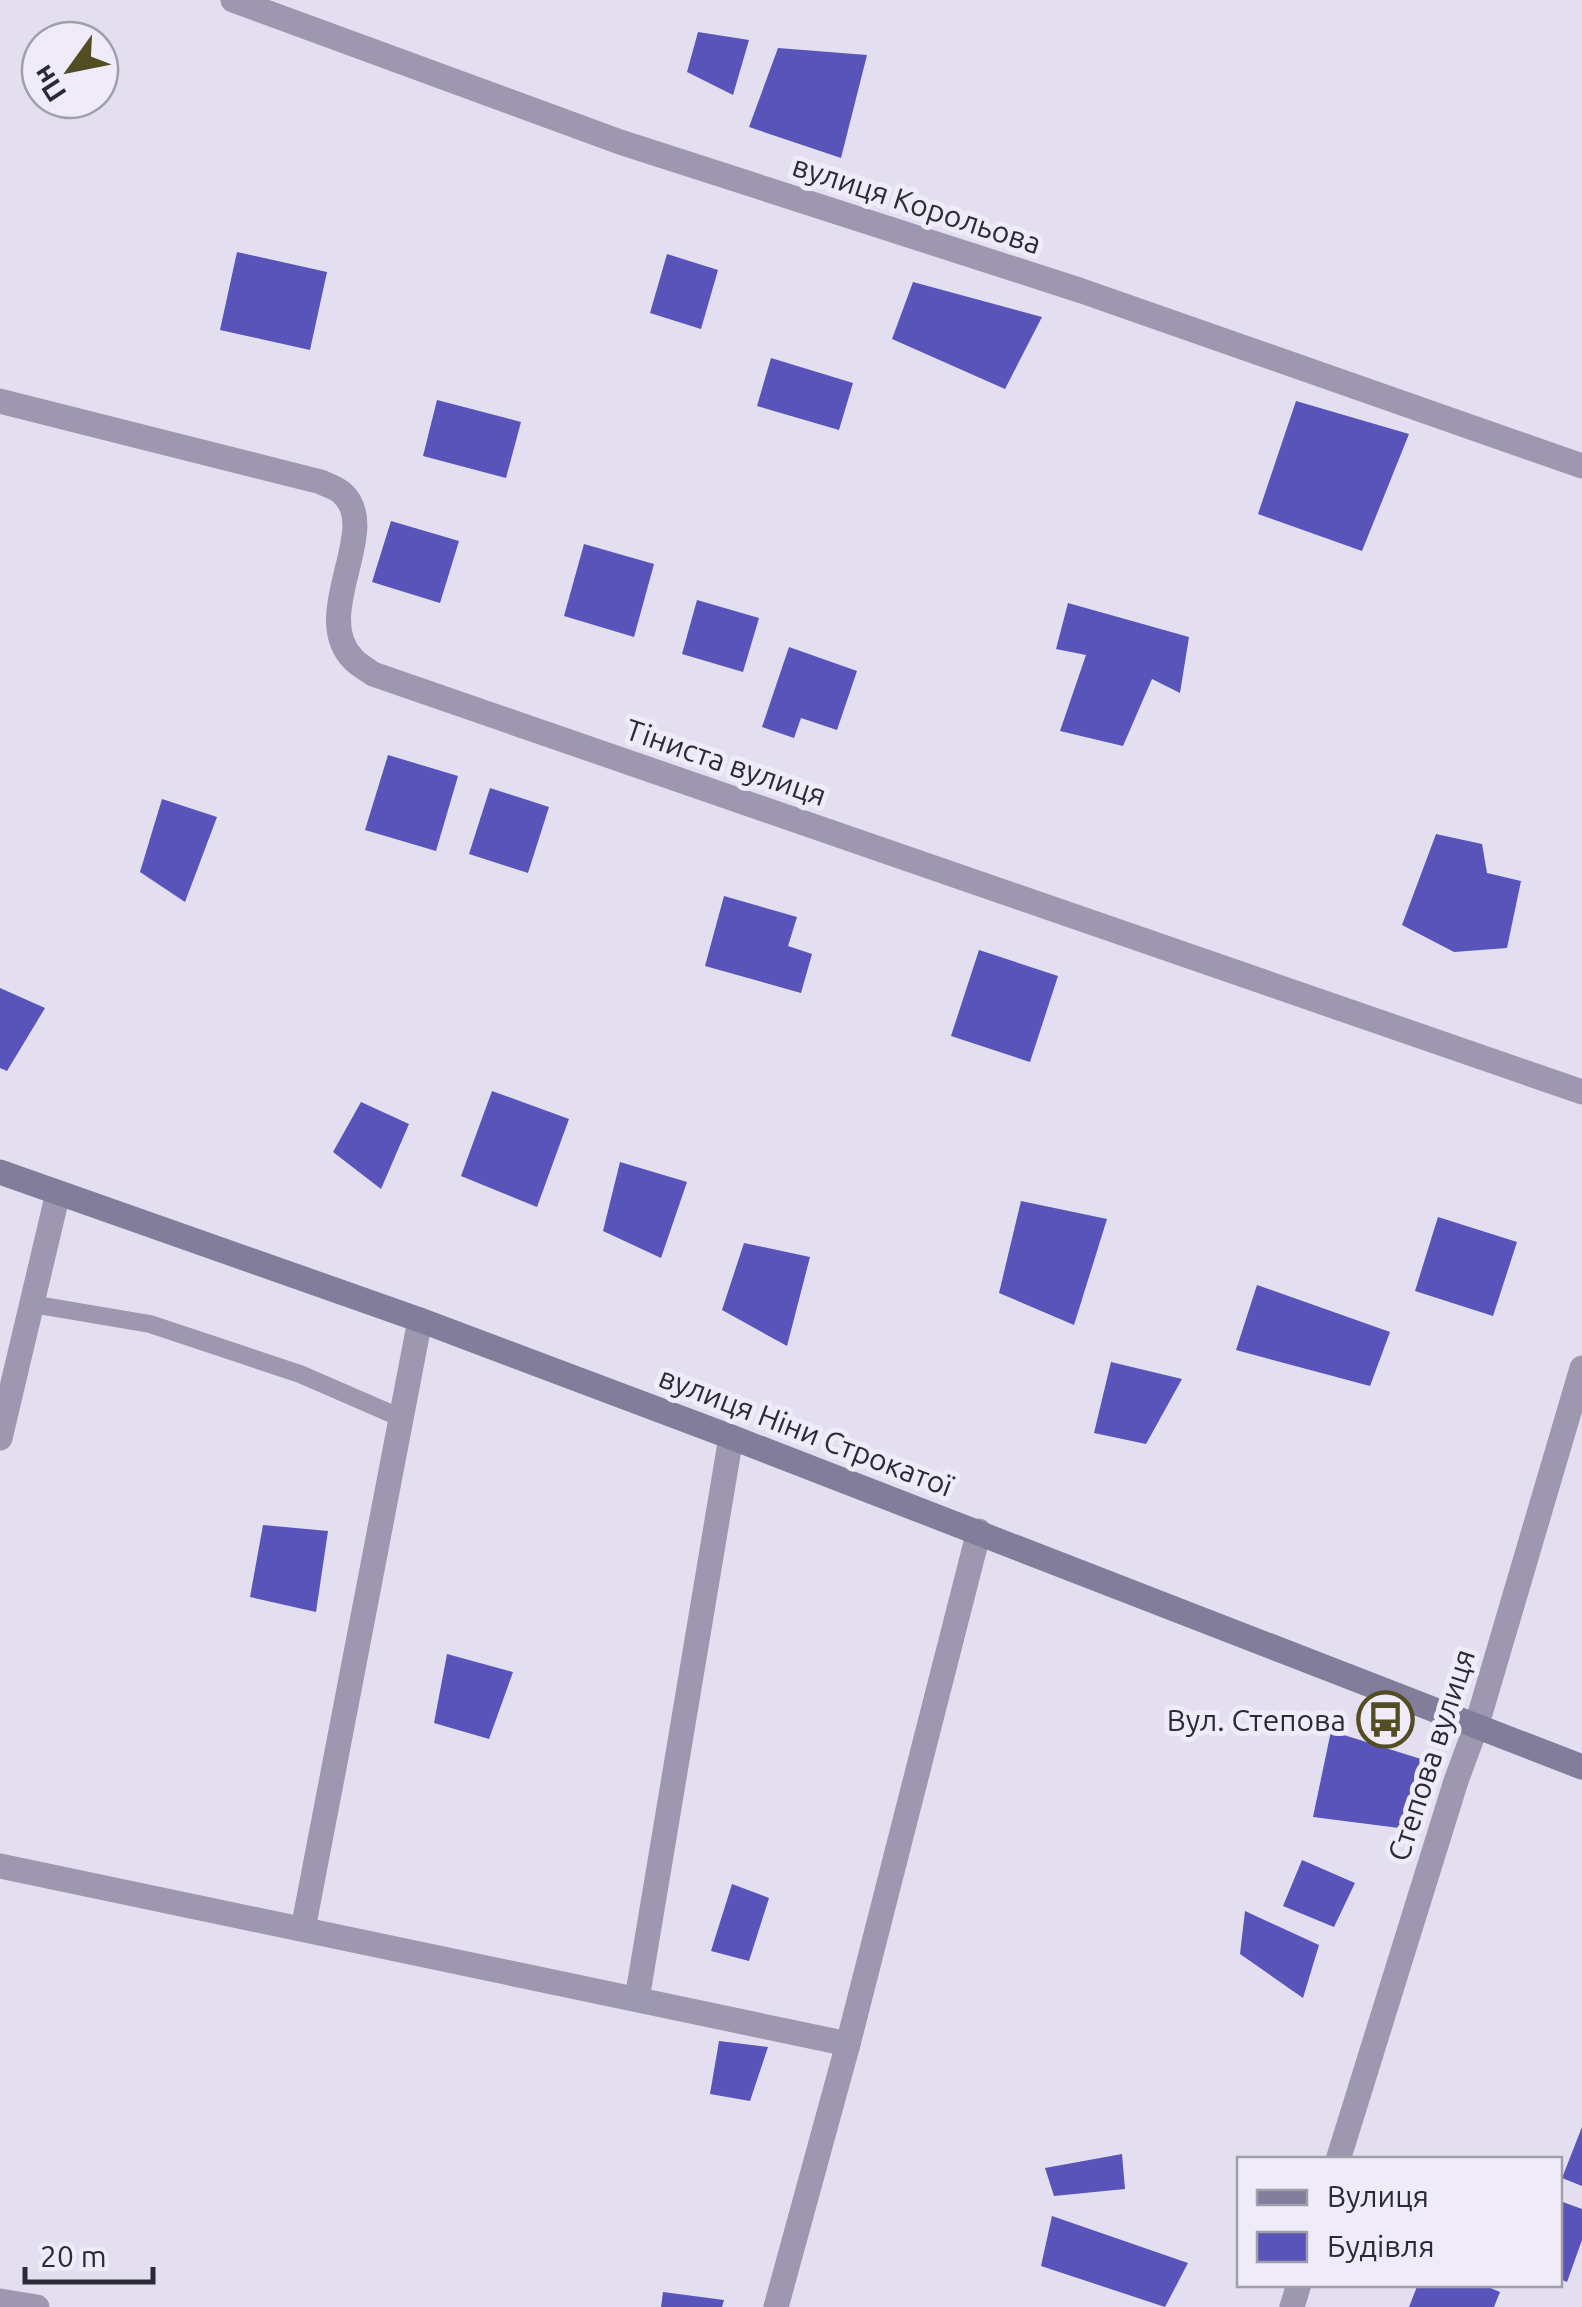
<svg xmlns="http://www.w3.org/2000/svg" width="1582" height="2307" viewBox="0 0 1582 2307" font-family="Ubuntu,sans-serif">
<style>
.building{fill:#5854b9}
.lines{fill:none;stroke-linecap:round;stroke-linejoin:round}
.lane{stroke:#9d97b0;stroke-width:18}
.street{stroke:#9d97b0;stroke-width:25}
.secondary{stroke:#827d9a;stroke-width:25}
.labels{text-anchor:middle;dominant-baseline:central;stroke-width:10;stroke-linejoin:round;paint-order:stroke}
.street-label{font-size:30px;fill:#2b2a36;stroke:#efebf8}
.poi-label{font-size:30px;fill:#2b2a36;stroke:#efebf8;text-anchor:end}
</style>
<rect width="100%" height="100%" fill="#e4dff0"/>
<g class="building">
<polygon points="698,32 749,40 733,95 687,72"/>
<polygon points="778,48 867,55 841,158 749,127"/>
<polygon points="237,252 327,272 310,350 220,330"/>
<polygon points="667,254 718,270 701,329 650,313"/>
<polygon points="913,282 1042,317 1005,389 892,339"/>
<polygon points="771,358 853,383 839,430 757,406"/>
<polygon points="437,400 521,422 506,478 423,456"/>
<polygon points="1296,401 1409,434 1362,551 1258,514"/>
<polygon points="391,521 459,541 440,603 372,582"/>
<polygon points="584,544 654,564 634,637 564,616"/>
<polygon points="697,600 759,618 743,672 682,654"/>
<polygon points="1068,603 1189,637 1180,693 1152,679 1123,746 1060,731 1086,655 1056,649"/>
<polygon points="789,647 857,671 837,730 801,718 794,738 762,727"/>
<polygon points="388,755 458,776 436,851 365,830"/>
<polygon points="490,788 549,807 528,873 469,854"/>
<polygon points="162,799 217,817 185,902 140,872"/>
<polygon points="1436,834 1482,844 1487,873 1521,881 1507,948 1454,952 1402,925"/>
<polygon points="724,896 797,917 788,946 812,954 801,993 705,966"/>
<polygon points="979,950 1058,976 1030,1062 951,1036"/>
<polygon points="0,988 45,1008 7,1071 0,1068"/>
<polygon points="492,1091 569,1119 537,1207 461,1176"/>
<polygon points="361,1102 409,1124 381,1189 333,1152"/>
<polygon points="620,1162 687,1182 661,1258 603,1231"/>
<polygon points="1021,1201 1107,1219 1074,1325 999,1293"/>
<polygon points="1438,1217 1517,1242 1493,1316 1415,1291"/>
<polygon points="744,1243 810,1257 787,1346 722,1310"/>
<polygon points="1257,1285 1390,1332 1370,1386 1236,1350"/>
<polygon points="1111,1362 1182,1379 1146,1444 1094,1433"/>
<polygon points="263,1525 328,1531 316,1612 250,1597"/>
<polygon points="447,1654 513,1672 489,1739 434,1723"/>
<polygon points="1331,1731 1421,1759 1399,1828 1313,1817"/>
<polygon points="1302,1860 1355,1883 1334,1927 1283,1906"/>
<polygon points="732,1884 769,1898 749,1961 711,1951"/>
<polygon points="1245,1911 1319,1945 1303,1998 1240,1954"/>
<polygon points="719,2041 768,2047 750,2101 710,2094"/>
<polygon points="1582,2127 1582,2186 1562,2178"/>
<polygon points="1122,2154 1125,2189 1054,2196 1045,2168"/>
<polygon points="1560,2201 1582,2209 1582,2240 1567,2282 1560,2279"/>
<polygon points="1052,2216 1188,2263 1165,2307 1041,2266"/>
<polygon points="1418,2284 1481,2284 1500,2292 1494,2307 1409,2307"/>
<polygon points="663,2292 724,2300 722,2307 661,2307"/>
</g>
<g class="lines">
<polyline class="lane" points="32,1304 150,1324 300,1374 399,1417"/>
<g class="street">
<polyline points="233,0 620,142 1082,291 1582,466"/>
<path d="M0,401L321,482C327,485 337,488 342,493C383,529 309,614 353,659C358,665 367,669 373,674L1582,1092"/>
<polyline points="0,1438 58,1193"/>
<polyline points="0,1866 848,2044"/>
<polyline points="303,1929 420,1320"/>
<polyline points="637,1999 731,1437"/>
<polyline points="1338,2160 1456,1781 1477,1724 1582,1368"/>
<polyline points="0,2301 37,2307"/>
<polyline points="776,2307 848,2044 979,1531"/>
<polyline points="1292,2307 1299,2284"/>
</g>
<polyline class="secondary" points="0,1172 420,1320 731,1437 1582,1767"/>
</g>
<defs>
<symbol id="bus-ring" viewBox="-11 -11 22 22"><circle r="9.5" fill="#efebf8" stroke="#534d24" stroke-width="1.5"/><path d="M-5-6H5V4H4V6H2V4H-2V6H-4V4H-5ZM-3.5-4V0h7V-4ZM-3.5 1.2v1.5H-2V1.2ZM2 1.2v1.5H3.5V1.2Z" fill="#534d24"/></symbol>
</defs>
<g fill-rule="evenodd">
<use href="#bus-ring" x="1354" y="1688" width="63" height="63"/>
</g>
<g class="labels">
<g class="street-label">
<text transform="translate(917 204) rotate(18)">вулиця Корольова</text>
<text transform="translate(726 762) rotate(19)">Тіниста вулиця</text>
<text transform="translate(806 1431) rotate(21)">вулиця Ніни Строкатої</text>
<text transform="translate(1431 1755) rotate(-72)">Степова вулиця</text>
</g>
<g class="poi-label">
<text x="1346" y="1720">Вул. Степова</text>
</g>
</g>
<rect x="1237" y="2157" width="325" height="130" fill="#efebf8" stroke="#a19eaa" stroke-width="2.5"/>
<rect x="1257" y="2190" width="50" height="15" fill="#827d9a" stroke="#a19eaa" stroke-width="2.5"/>
<text x="1327" y="2207" font-size="30" fill="#2b2a36">Вулиця</text>
<rect x="1257" y="2232" width="50" height="30" fill="#5854b9" stroke="#a19eaa" stroke-width="2.5"/>
<text x="1327" y="2257" font-size="30" fill="#2b2a36">Будівля</text>
<g transform="translate(70 70) rotate(237)"><circle r="48" fill="#efebf8" stroke="#a19eaa" stroke-width="2.5"/>
<path d="M0-8L18 38L0 25L-18 38Z" fill="#534d24"/>
<text y="-15" font-size="28" font-weight="bold" text-anchor="middle" fill="#2b2a36">Пн</text>
</g>
<path d="M25 2267v15h128v-15" fill="none" stroke="#2b2a36" stroke-width="5"/>
<text x="40" y="2267" font-size="30" fill="#2b2a36" stroke="#efebf8" stroke-width="8" paint-order="stroke">20 m</text>
</svg>
